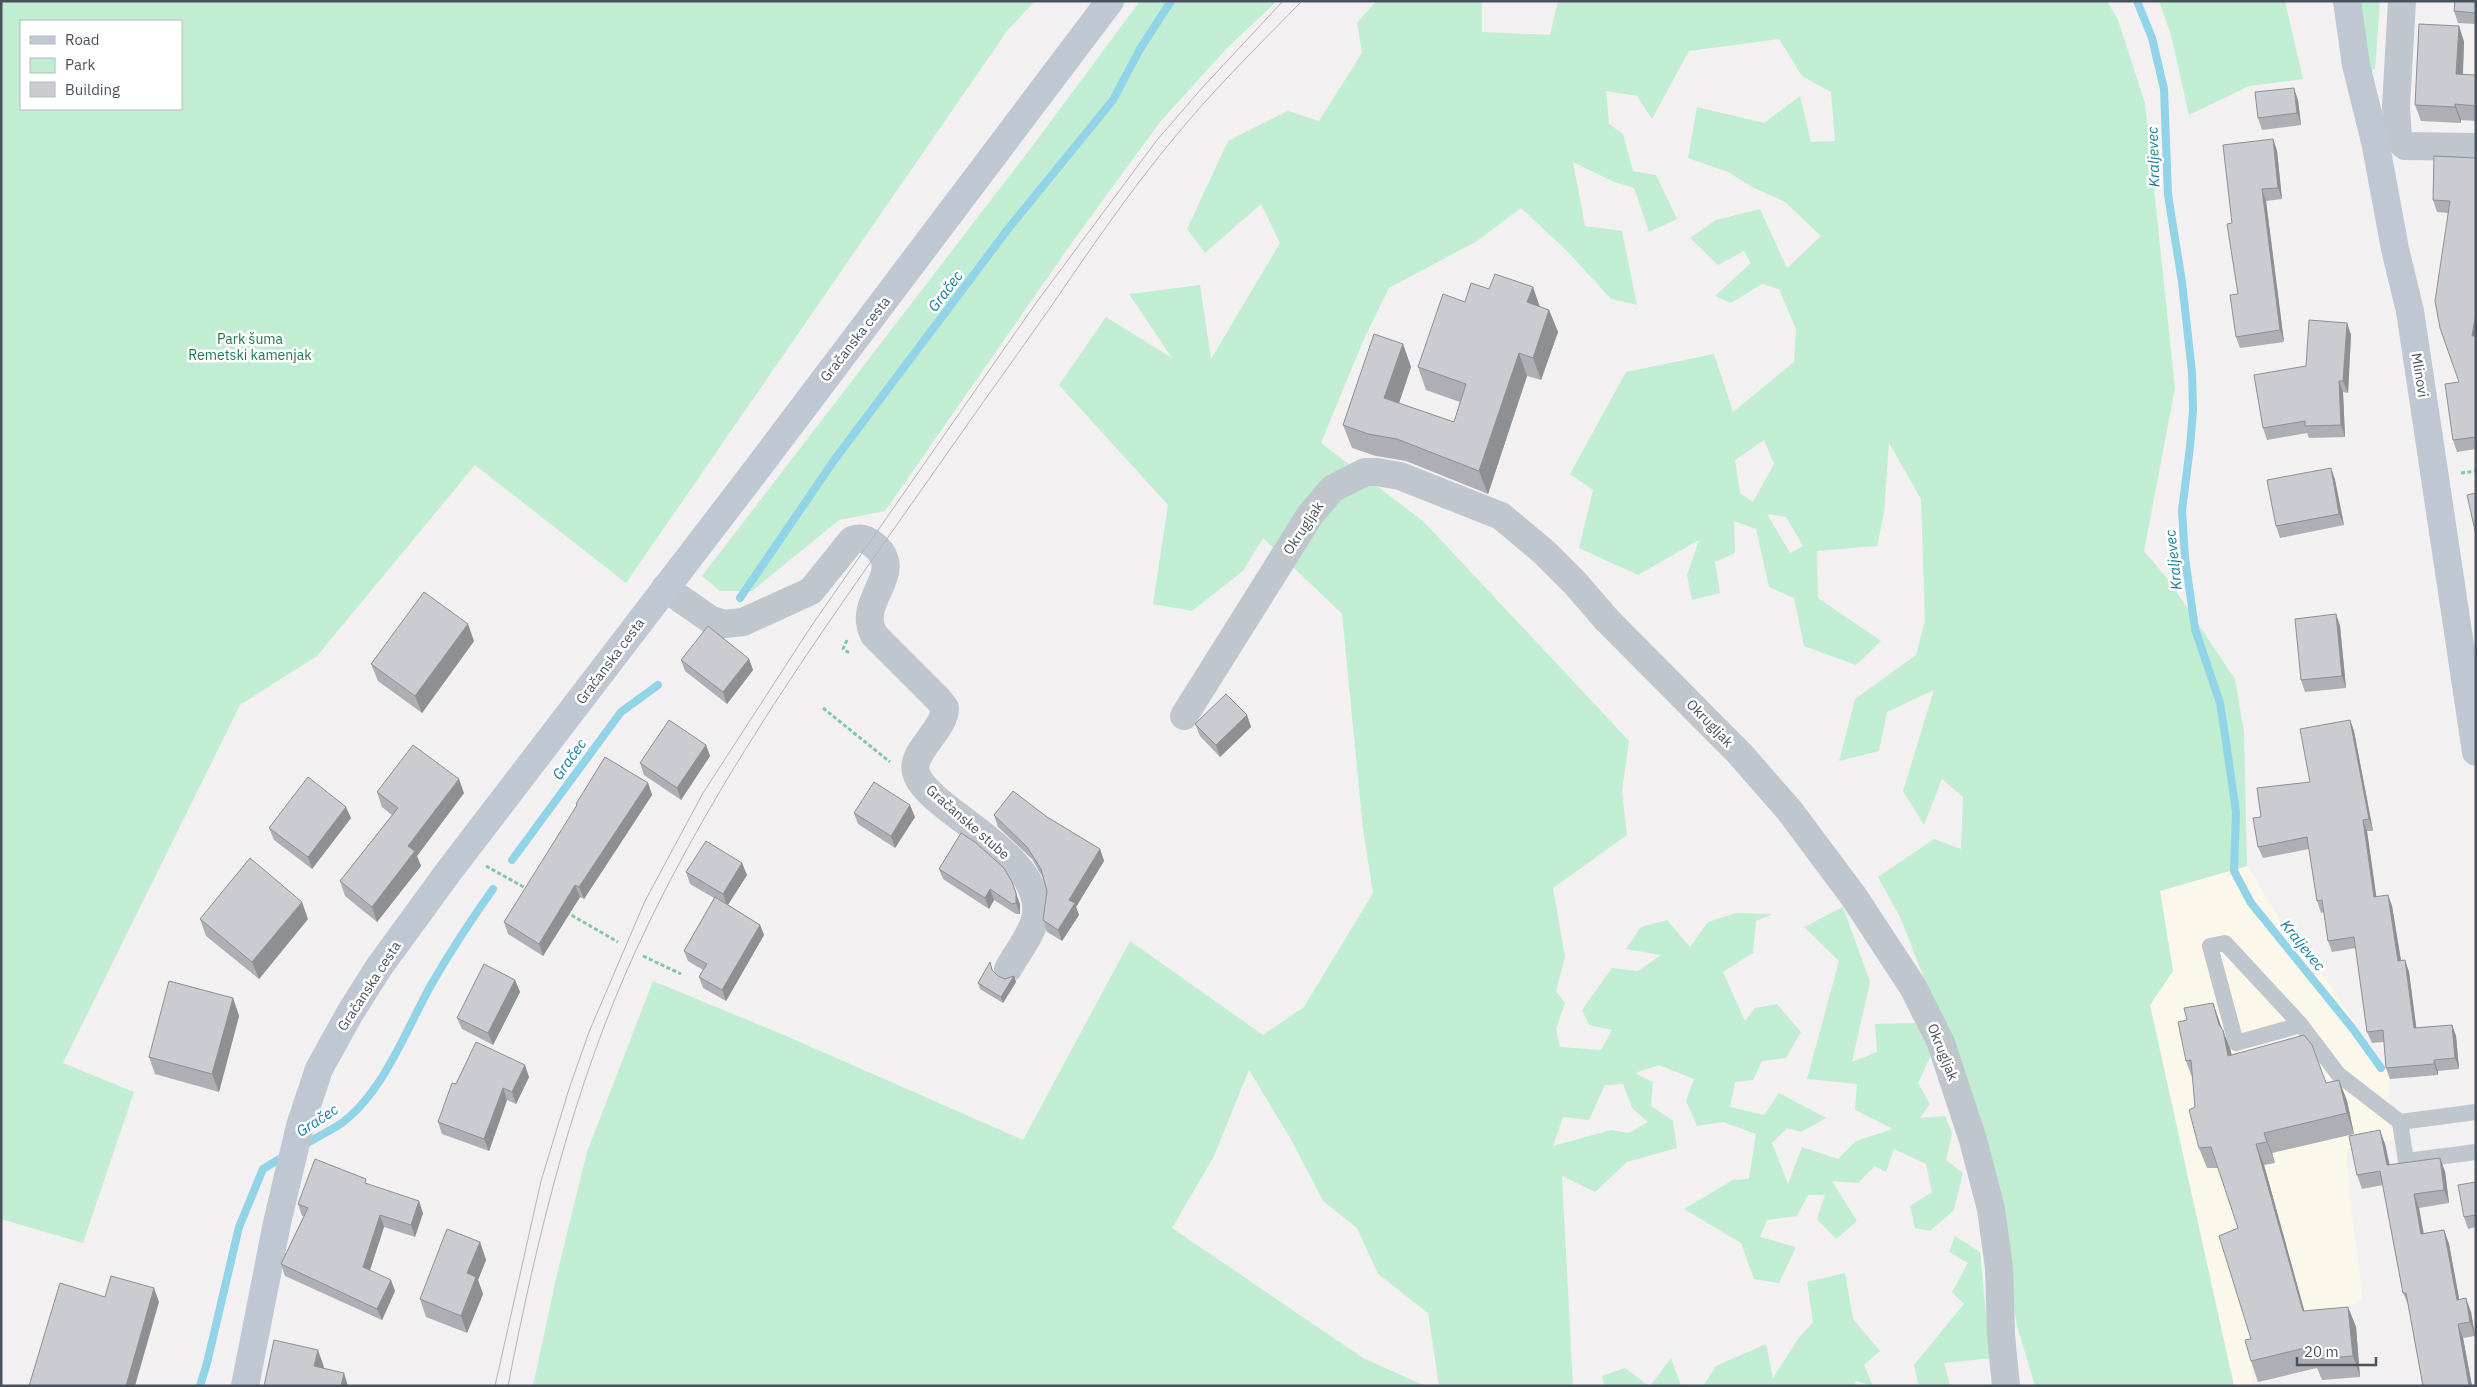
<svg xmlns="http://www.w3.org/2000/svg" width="2477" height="1387" viewBox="0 0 2477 1387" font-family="'IBM Plex Sans',sans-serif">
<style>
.commercial{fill:#fbf7eb}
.green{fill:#c1edd3;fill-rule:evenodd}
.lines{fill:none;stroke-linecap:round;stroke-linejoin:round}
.stream{stroke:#91d3e7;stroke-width:8}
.path{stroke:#7bc9a5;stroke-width:3;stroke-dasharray:4 2.5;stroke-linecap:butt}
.service{stroke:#bfc6ce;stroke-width:16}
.minor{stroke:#bfc6ce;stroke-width:28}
.secondary{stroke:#bfc7d2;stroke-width:28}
.tram{stroke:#b2b5ba;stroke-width:1}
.wall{fill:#aeafb5}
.shaded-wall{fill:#8d8f93}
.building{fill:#caccd2;stroke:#8d8f93}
.labels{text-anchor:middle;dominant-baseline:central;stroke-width:5;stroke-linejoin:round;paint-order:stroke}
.park-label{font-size:14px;fill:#1d7a4e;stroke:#fff}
.street-label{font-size:14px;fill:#49525c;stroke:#fff}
.water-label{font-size:15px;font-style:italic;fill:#157b9c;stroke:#fff}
</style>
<rect width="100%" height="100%" fill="#f2f0f0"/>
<polygon class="commercial" points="2247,866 2289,934 2331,986 2390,1079 2389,1096 2394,1139 2347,1150 2349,1191 2363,1299 2309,1325 2253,1342 2252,1386 2234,1386 2150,1005 2173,971 2160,891"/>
<g class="green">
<path d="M1,1H1035L1007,31L626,583L475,465L317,656L240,705L63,1063L134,1092L83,1243L1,1219ZM21,21H181V109H21Z"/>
<polygon points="1140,1 1277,1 1227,48 1160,122 1073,241 885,511 839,520 752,591 720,591 702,576 1034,144"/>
<path d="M1376,1H1482V32L1550,35L1558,1H2107L2118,20L2145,103L2175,388L2144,551L2167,578L2235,679L2244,733L2247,866L2160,891L2173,971L2150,1005L2234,1386H2035L2017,1326L1981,1125L1901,919L1878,877L1934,839L1961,849L1963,797L1942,779L1924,825L1903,791L1934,690L1887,712L1879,751L1839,761L1855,699L1916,655L1925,621L1921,499L1889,443L1884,513L1877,546L1817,551L1818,598L1881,641L1856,665L1804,646L1794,598L1769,587L1756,529L1734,521L1735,553L1715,562L1720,593L1692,600L1687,575L1699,540L1638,575L1579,548L1593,490L1570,474L1626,372L1714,354L1733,412L1794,362L1796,329L1779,289L1762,284L1731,303L1715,296L1751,263L1744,251L1718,265L1690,238L1716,220L1760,209L1787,268L1821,236L1785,202L1754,188L1728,172L1688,158L1697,107L1764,123L1800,96L1811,142L1835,141L1831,92L1802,76L1779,39L1689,51L1652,119L1637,96L1606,91L1609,124L1623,134L1633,171L1656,175L1677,219L1649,232L1634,188L1612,181L1573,162L1585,226L1622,231L1637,305L1611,299L1567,251L1521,208L1477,241L1389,288L1363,341L1321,443L1424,522L1629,741L1622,791L1627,835L1553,888L1565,957L1556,991L1565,1003L1556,1029L1560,1047L1601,1050L1612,1030L1589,1025L1582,1010L1612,968L1638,971L1661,955L1626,949L1641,927L1667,920L1690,947L1708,922L1736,913L1773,914L1756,921L1753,953L1723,972L1745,1021L1755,1008L1777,1004L1801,1032L1786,1058L1762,1061L1753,1080L1735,1082L1730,1107L1764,1115L1779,1093L1826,1118L1801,1132L1787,1128L1772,1143L1788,1184L1802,1147L1838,1159L1856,1141L1893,1129L1855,1110L1857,1084L1807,1079L1839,961L1804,927L1843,907L1870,982L1852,1062L1877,1052L1875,1024L1915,1023L1931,1055L1918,1083L1930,1104L1920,1118L1945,1116L1952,1133L1946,1160L1963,1173L1954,1210L1930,1231L1915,1228L1910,1206L1932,1192L1926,1164L1894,1149L1886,1172L1875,1166L1858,1183L1832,1181L1857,1221L1836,1239L1817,1219L1825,1195H1808L1797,1216L1767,1220L1760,1237L1796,1247L1779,1283L1754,1279L1741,1243L1684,1209L1733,1180L1749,1179L1756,1134L1723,1122L1697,1126L1686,1101L1694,1079L1659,1065L1635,1073L1653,1082L1651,1106L1673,1121L1677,1148L1627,1162L1595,1192L1562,1176L1573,1386H1439L1428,1313L1378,1274L1357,1228L1323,1201L1292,1141L1249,1070L1214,1156L1172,1228L1363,1358L1425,1386H533L557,1274L587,1152L653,981L784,1035L1023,1140L1130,941L1263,1035L1304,1007L1373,893L1363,829L1342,614L1263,538L1243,571L1192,611L1153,604L1168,505L1059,385L1106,317L1172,358L1129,294L1200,285L1211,359L1280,243L1261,204L1205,253L1187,229L1228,141L1288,111L1319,121L1362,53L1357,23ZM1764,440L1774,464L1753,502L1740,493L1735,460ZM1767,514L1786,517L1803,546L1790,553ZM1623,1084L1632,1108L1648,1122L1629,1133L1611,1130L1553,1146L1563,1117L1589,1120L1605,1085Z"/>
<polygon points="2159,1 2285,1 2303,79 2249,86 2189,115 2171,35"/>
<polygon points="2360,1 2380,1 2375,69 2369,70"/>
<polygon points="1955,1236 1980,1252 1986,1314 1993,1358 1944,1363 1950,1386 1919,1386 1914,1365 1964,1304 1952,1292 1968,1263 1949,1252"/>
<polygon points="1845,1273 1853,1319 1880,1351 1864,1365 1873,1386 1856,1381 1853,1386 1703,1386 1716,1366 1766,1344 1773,1378 1798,1339 1813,1322 1807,1282"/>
<polygon points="1671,1358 1681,1386 1650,1386"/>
<polygon points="1625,1368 1649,1386 1605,1386 1602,1376"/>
</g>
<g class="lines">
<g class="stream">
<polyline points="2137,1 2152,38 2164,89 2168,195 2182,282 2192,372 2193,410 2190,447 2182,510 2185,558 2195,629 2220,703 2225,735 2236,812 2234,871 2251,903 2353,1029 2381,1068"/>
<polyline points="740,598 835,459 1008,229 1113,100 1140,49 1171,1"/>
<polyline points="512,860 621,712 658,685"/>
<path d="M302,1146C314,1139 327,1132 339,1125C383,1094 406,1030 431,985C450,952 471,920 493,889"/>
<polyline points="200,1386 207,1363 239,1227 263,1169 286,1155"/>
</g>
<g class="path">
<polyline points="2461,473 2476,471"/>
<polyline points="847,640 843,649 851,654"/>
<polyline points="823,708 890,762"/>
<polyline points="486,866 529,890"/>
<polyline points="566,912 618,942"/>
<polyline points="643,956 681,974"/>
</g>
<g class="service">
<polyline points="2301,1025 2236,1043 2210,946 2225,943 2301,1025 2338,1074 2400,1122"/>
<polyline points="2476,1112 2400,1122 2406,1161 2476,1152"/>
</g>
<g class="minor">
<polyline points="2402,1 2396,106 2398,139 2405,146 2476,147"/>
<path d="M665,588L711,620L725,624L743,622L811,591L852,540C860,537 867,539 874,545C908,574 855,599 874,635L939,700L945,708C945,730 910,752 916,772C919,785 935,798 945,806C976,831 1047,873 1035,919C1031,936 1016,954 1008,969"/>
<polyline points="1184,716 1310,515 1332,489 1365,472 1377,472 1400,476 1501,516 1544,552 1575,583 1607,620 1740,754 1789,810 1854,897 1892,955 1913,987 1941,1043 1973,1140 1991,1209 1999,1268 2001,1335 2006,1386"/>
</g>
<g class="secondary">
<polyline points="2347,1 2356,65 2376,146 2395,249 2410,311 2476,752"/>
<polyline points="245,1386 277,1223 300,1126 319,1069 350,1013 379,967 449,871 760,465 1110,1"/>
</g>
<g class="tram">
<polyline points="495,1386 541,1181 569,1089 589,1032 645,901 703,793 810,628 1036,303 1157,140 1202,88 1283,1"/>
<path d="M508,1386C537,1237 573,1088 636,950C721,765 844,601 960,435C990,392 1020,351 1050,308C1089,251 1129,192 1174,138C1214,89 1258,46 1302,1"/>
</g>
</g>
<g class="wall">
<polygon points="2476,1 2476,24 2458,23 2454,11"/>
<polygon points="2459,26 2464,42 2463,75 2476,75 2476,121 2461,120 2461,123 2421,121 2415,105"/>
<polygon points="2298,100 2301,125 2262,130 2258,118"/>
<polygon points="2273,139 2277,151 2282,199 2266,201 2284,342 2240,348 2236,337 2238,294 2232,223"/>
<polygon points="2476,158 2476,449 2457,452 2453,440 2459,382 2448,213 2437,212 2433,200"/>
<polygon points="1533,287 1539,306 1549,310 1558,332 1541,380 1527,376 1488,494 1406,461 1376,456 1352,448 1343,425 1403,344 1411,367 1399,403 1454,422 1460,402 1426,390 1418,367 1465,302"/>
<polygon points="2347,323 2351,335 2348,393 2343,392 2345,437 2309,438 2307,433 2267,440 2263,428 2306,366"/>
<polygon points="2331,468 2335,480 2344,525 2280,538 2276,526"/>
<polygon points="2336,614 2340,626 2346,688 2305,692 2301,680"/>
<polygon points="474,641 422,713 378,681 371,664"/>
<polygon points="749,659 753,670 727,704 685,671 681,660"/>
<polygon points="1247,715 1251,727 1220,757 1200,736 1195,724"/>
<polygon points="2350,720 2354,731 2373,831 2367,831 2376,897 2388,895 2392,906 2401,961 2405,960 2409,972 2416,1028 2452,1025 2456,1036 2459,1069 2438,1071 2438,1075 2390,1079 2386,1068 2384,1042 2372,1043 2367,1032 2356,948 2332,952 2328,941 2324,912 2321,913 2317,901 2309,849 2263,858 2258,847 2261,817 2310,782"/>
<polygon points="706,745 710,756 681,800 644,775 640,763"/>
<polygon points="648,783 652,795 584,899 580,897 543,956 508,934 504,922 577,807 576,804"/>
<polygon points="377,792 464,793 417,856 421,866 377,922 345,896 340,881 392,815 382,807"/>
<polygon points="854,813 915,817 895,848 858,824"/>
<polygon points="994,815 1047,817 1100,849 1104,861 1076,907 1079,915 1062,941 1047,932 1043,920 1047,891 1043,878 1032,859 998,827"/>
<polygon points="351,818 312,869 274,840 269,828"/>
<polygon points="961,833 1020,904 1020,914 1016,914 994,900 989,909 943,879 939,869"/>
<polygon points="686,872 747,875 728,905 760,925 764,935 726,1001 703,988 699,977 703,970 688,961 684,951 714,898 690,884"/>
<polygon points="200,919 308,919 259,979 206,936"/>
<polygon points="990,962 993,972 998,976 1016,982 1003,1003 980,989 978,983"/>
<polygon points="515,980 520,992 493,1045 462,1029 457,1018"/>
<polygon points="233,998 239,1016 219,1092 155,1074 149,1057"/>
<polygon points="2213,1003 2231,1055 2326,1083 2339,1080 2347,1101 2354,1134 2272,1153 2275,1163 2264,1165 2304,1311 2348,1307 2356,1327 2360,1377 2322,1380 2317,1368 2258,1382 2251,1361 2251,1339 2238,1228 2218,1168 2207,1168 2199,1148 2193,1080 2186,1061 2187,1020"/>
<polygon points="529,1077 516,1104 507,1100 489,1151 442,1134 438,1122 456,1084"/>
<polygon points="2385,1144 2390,1165 2445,1171 2449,1203 2419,1208 2424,1234 2444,1230 2449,1244 2459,1300 2471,1312 2475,1336 2463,1338 2472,1386 2423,1386 2409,1307 2403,1293 2383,1185 2362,1189 2357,1175"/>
<polygon points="2476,1182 2476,1227 2468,1229 2464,1217"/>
<polygon points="368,1184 423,1213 415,1237 384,1227 370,1270 395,1291 382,1320 285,1276 281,1264 304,1216 302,1216 298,1204"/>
<polygon points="480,1242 486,1260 478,1280 483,1294 467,1333 426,1317 420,1299"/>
</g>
<g class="shaded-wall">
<polygon points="2459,26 2464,42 2462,90 2456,74"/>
<polygon points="2294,88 2298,100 2301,125 2297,113"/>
<polygon points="2455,104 2461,120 2461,123 2455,107"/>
<polygon points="2273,139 2277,151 2282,199 2278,188"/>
<polygon points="2262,189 2266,201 2284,342 2280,330"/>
<polygon points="1533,287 1541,310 1527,302"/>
<polygon points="1549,310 1558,332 1541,380 1533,358"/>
<polygon points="2476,313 2476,345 2472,336"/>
<polygon points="2347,323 2351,335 2348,393 2343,381"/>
<polygon points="1403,344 1411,367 1393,421 1384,398"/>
<polygon points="1519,353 1527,376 1488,494 1479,471"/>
<polygon points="2339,381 2343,392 2345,437 2341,425"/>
<polygon points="2331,468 2335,480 2344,525 2339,514"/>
<polygon points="2336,614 2340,626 2346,688 2342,676"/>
<polygon points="468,624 474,641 422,713 415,696"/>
<polygon points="749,659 753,670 727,704 723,692"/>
<polygon points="1247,715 1251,727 1220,757 1216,745"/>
<polygon points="2350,720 2354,731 2373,831 2369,819"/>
<polygon points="706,745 710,756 681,800 677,788"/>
<polygon points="459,779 464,793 417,856 421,866 377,922 372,907 408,846"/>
<polygon points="648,783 652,795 584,899 579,887"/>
<polygon points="910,805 915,817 895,848 891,836"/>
<polygon points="346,807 351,818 312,869 308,857"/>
<polygon points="2363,820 2367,831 2378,908 2374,897"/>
<polygon points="1100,849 1104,861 1076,907 1079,915 1062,941 1058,930 1069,900"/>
<polygon points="742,863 747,875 727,906 723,894"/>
<polygon points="1012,882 1020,904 1020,914 1016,903"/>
<polygon points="575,885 580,897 543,956 539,944"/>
<polygon points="990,889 994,900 989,909 985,898"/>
<polygon points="2388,895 2392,906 2403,973 2398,961"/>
<polygon points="302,902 308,919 259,979 252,962"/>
<polygon points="760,925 764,935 726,1001 722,990"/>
<polygon points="2405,960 2409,972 2418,1040 2414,1028"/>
<polygon points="1014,976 1016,982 1003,1003 1001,997"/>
<polygon points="515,980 520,992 493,1045 488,1033"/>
<polygon points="233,998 239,1016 219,1092 212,1074"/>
<polygon points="2213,1003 2220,1023 2225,1040 2223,1030 2231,1051 2235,1076 2228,1056"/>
<polygon points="2452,1025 2456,1036 2459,1069 2455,1058"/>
<polygon points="2434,1060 2438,1071 2438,1075 2434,1064"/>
<polygon points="525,1065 529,1077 516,1104 512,1092"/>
<polygon points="2339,1080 2347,1101 2354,1134 2347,1113"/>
<polygon points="503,1088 507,1100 489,1151 484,1139"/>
<polygon points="2380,1130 2385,1144 2392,1179 2387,1165"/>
<polygon points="2264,1133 2272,1153 2275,1163 2267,1142"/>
<polygon points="2256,1144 2264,1165 2310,1331 2303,1311"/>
<polygon points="2440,1158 2445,1171 2449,1203 2444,1190"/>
<polygon points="2414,1194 2419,1208 2426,1248 2421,1234"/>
<polygon points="419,1201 423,1213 415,1237 411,1225"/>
<polygon points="380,1215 384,1227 367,1279 363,1267"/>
<polygon points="2444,1230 2449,1244 2462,1314 2457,1300"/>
<polygon points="480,1242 486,1260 478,1280 483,1294 467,1333 461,1316 467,1273"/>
<polygon points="391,1280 395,1291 382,1320 377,1309"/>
<polygon points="154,1288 159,1302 135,1386 126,1386"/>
<polygon points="2466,1298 2471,1312 2475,1336 2470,1322"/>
<polygon points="2348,1307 2356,1327 2360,1377 2353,1356"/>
<polygon points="2458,1324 2463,1338 2472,1386 2469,1386"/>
<polygon points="318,1350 324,1367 320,1384 314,1366"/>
<polygon points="344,1373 348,1386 341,1386"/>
</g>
<g class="building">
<polygon points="2455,1 2476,1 2476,13 2454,11"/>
<polygon points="2419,24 2459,26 2456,74 2476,75 2476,106 2455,104 2455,107 2415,105"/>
<polygon points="2294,88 2297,113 2258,118 2255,92"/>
<polygon points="2273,139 2278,188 2262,189 2280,330 2236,337 2230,295 2238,294 2227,224 2232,223 2223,145"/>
<polygon points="2434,156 2476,158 2476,313 2472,336 2476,336 2476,437 2453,440 2445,384 2459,382 2440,328 2435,301 2450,201 2433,200"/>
<polygon points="1495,274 1533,287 1527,302 1549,310 1533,358 1519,353 1479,471 1397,439 1368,434 1343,425 1374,334 1403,344 1384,398 1454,422 1466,384 1418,367 1443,294 1465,302 1471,283 1489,289"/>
<polygon points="2309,320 2347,323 2343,381 2339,381 2341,425 2305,426 2305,421 2263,428 2254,375 2306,366"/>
<polygon points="2331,468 2339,514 2276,526 2267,480"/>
<polygon points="2476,493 2476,535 2467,495"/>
<polygon points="424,592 468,624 415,696 371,664"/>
<polygon points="2336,614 2342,676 2301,680 2295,619"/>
<polygon points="708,626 749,659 723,692 681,660"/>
<polygon points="1226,694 1247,715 1216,745 1195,724"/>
<polygon points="669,720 706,745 677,788 640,763"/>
<polygon points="2350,720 2369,819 2363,820 2374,897 2388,895 2398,961 2405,960 2414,1028 2452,1025 2455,1058 2434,1060 2434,1064 2386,1068 2383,1030 2367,1032 2354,937 2328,941 2322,900 2317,901 2307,837 2258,847 2253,818 2261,817 2257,788 2310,782 2300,729"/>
<polygon points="413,745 459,779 408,846 415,851 372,907 340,881 398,808 377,792"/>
<polygon points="605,757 648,783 579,887 575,885 539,944 504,922 577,805 576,804"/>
<polygon points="308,777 346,807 308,857 269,828"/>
<polygon points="874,782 910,805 891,836 854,813"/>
<polygon points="1013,791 1047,817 1100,849 1069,900 1075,903 1058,930 1043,920 1047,891 1041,869 1027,847 994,815"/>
<polygon points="961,833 975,842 1004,868 1012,882 1016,893 1016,903 1012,904 990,889 985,898 939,869"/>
<polygon points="706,841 742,863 723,894 686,872"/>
<polygon points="250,858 302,902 252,962 200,919"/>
<polygon points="715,897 760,925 722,990 699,977 707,964 684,951"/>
<polygon points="990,962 992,970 998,976 1005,979 1014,976 1001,997 978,983"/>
<polygon points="484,964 515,980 488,1033 457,1018"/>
<polygon points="169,981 233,998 212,1074 149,1057"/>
<polygon points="2213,1003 2219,1025 2223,1030 2228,1056 2304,1035 2312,1045 2326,1083 2339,1080 2347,1113 2264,1133 2267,1142 2256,1144 2303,1311 2348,1307 2353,1356 2314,1359 2313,1346 2251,1361 2245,1340 2251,1339 2219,1236 2238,1228 2211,1147 2199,1148 2189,1110 2195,1107 2191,1060 2186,1061 2178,1022 2187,1020 2184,1008"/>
<polygon points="476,1042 525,1065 512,1092 503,1088 484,1139 438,1122 452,1083 456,1084"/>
<polygon points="2380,1130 2387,1165 2440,1158 2444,1190 2414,1194 2421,1234 2444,1230 2457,1300 2466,1298 2470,1322 2458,1324 2469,1386 2423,1386 2406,1293 2403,1293 2380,1171 2357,1175 2349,1136"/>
<polygon points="315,1159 366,1179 365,1183 419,1201 411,1225 380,1215 363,1267 391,1280 377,1309 281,1264 308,1208 298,1204"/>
<polygon points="2476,1182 2476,1215 2464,1217 2458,1185"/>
<polygon points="447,1229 480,1242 467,1273 476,1277 461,1316 420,1299"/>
<polygon points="111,1276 154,1288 126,1386 29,1386 60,1283 105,1297"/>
<polygon points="274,1340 318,1350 314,1366 344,1373 341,1386 264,1386"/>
</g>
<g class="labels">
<g class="park-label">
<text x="250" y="339">Park šuma<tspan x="250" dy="16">Remetski kamenjak</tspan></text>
</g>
<g class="street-label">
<text transform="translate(855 339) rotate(-52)">Gračanska cesta</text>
<text transform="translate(2420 375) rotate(81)">Mlinovi</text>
<text transform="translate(1303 528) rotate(-56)">Okrugljak</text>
<text transform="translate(610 661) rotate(-53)">Gračanska cesta</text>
<text transform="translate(1710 723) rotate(46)">Okrugljak</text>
<text transform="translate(968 822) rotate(41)">Gračanske stube</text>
<text transform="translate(369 986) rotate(-57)">Gračanska cesta</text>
<text transform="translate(1943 1052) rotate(68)">Okrugljak</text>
</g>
<g class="water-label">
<text transform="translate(2153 157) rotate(-92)">Kraljevec</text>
<text transform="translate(945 291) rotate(-53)">Gračec</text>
<text transform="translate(2173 560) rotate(-96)">Kraljevec</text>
<text transform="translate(569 759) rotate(-54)">Gračec</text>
<text transform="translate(2303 945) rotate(51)">Kraljevec</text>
<text transform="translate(317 1120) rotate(-33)">Gračec</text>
</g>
</g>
<rect width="2477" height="1387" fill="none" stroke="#49525c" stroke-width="5"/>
<rect x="20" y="20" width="162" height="90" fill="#ffffff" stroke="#b6babe"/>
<rect x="30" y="36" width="25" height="8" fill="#bfc7d2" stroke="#b6babe"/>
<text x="65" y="45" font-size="15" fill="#49525c">Road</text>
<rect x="30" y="58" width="25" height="15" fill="#c1edd3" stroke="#b6babe"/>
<text x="65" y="70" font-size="15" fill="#49525c">Park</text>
<rect x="30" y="82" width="25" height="15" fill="#caccd2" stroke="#b6babe"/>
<text x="65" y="95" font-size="15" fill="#49525c">Building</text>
<path d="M2297 1357v8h79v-8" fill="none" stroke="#49525c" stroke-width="2.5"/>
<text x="2304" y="1357" font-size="15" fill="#49525c" stroke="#ffffff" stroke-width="4" paint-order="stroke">20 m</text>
</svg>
